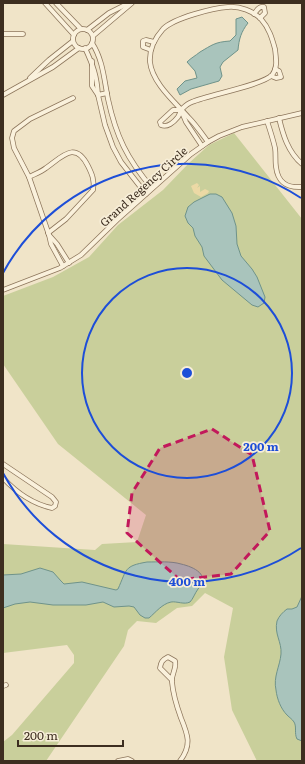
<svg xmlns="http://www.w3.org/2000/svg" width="305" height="764" viewBox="0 0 305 764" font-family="Literata,serif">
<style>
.green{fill:#c9cf9b}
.sand{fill:#ecd9a5}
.water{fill:#a9c4bc;stroke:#6f938a}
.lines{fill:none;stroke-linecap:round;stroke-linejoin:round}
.minor-casing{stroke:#8d765c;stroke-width:5.5}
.minor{stroke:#faf1dc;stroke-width:4}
.marked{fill:#c2185b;fill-opacity:0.2;stroke:#c2185b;stroke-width:3;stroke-dasharray:8 5;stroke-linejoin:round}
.ring{fill:none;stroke:#1d4ed8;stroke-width:2}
.labels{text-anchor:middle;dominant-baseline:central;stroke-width:3.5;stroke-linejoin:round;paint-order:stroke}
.street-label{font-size:11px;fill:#3d2e20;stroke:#f7eed8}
.centre{fill:#1d4ed8;stroke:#f7eed8;stroke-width:2}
.ring-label{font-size:12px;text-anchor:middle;font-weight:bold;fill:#1d4ed8;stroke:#f7eed8;stroke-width:3.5;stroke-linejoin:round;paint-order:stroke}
</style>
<rect width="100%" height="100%" fill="#f0e4c8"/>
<polygon class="green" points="234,133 302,219 302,761 257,761 232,710 224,657 233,608 205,593 192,606 177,608 156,623 137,621 128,630 124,646 46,761 3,761 3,742 12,735 74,663 74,655 67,645 3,653 3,544 95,550 102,544 137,542 146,515 58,444 3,364 3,296 53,277 89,257 118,225 163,190 189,163 209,145"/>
<polygon class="sand" points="197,183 199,185 197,188 200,186 200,192 205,189 209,191 208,193 201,197 194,193 191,186"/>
<g class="water">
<path d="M242,17L248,23C241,32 239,39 238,50L223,62L220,67L222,76L219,81L191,89L180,95L177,89L185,81L197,78L195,71L187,62C191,58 195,56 200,52C212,45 215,42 230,41L236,35V19Z"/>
<polygon points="210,194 216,194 222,197 232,213 236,226 237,244 241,256 252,269 257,277 265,297 264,303 258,307 252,305 222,280 204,256 202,247 195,236 193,228 188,223 185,216 188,207 194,202"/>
<path d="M147,562C158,562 171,561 181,564C194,567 211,575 198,589C195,593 193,599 190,602C184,605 177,601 171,602C162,604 156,612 149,618H145L140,615L134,607L129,606L114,607L103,602L86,605H53L30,602L15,604L3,608V575L21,574L40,568L53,572L61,581L64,584L82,582L116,590L118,589C127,569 124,566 147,562Z"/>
<path d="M302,596V741L297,739C294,733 297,727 294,722C292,719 290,718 287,715C281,709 277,699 276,690C273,677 280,666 281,654C282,642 274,634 277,621C279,616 283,612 287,609H292L297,607Z"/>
</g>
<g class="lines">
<defs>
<g id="minor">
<polyline points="45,3 74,35"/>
<polyline points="56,3 81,29"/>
<path d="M254,14C257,10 259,6 264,7L265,13L260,18"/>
<circle cx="83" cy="39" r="10"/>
<polyline points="87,30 109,13 129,3"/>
<polyline points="3,34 23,34"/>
<polyline points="93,36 132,3"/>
<path d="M92,43C103,60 104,79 108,99C116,136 127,159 152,188"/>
<path d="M85,48C93,65 97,76 98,95L107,93"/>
<polyline points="151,50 143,47 143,41 146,40 154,42"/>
<polyline points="92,61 92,86 98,95 105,125 113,147 121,162 146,194"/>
<polyline points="271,76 276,78 281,77 279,71 275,69"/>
<polyline points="30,78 49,60 73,41"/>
<polyline points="3,95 53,67 79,48"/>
<path d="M180,110H173L160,122L161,125C167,128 174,122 178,117C180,114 180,111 182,109C185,106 188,103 192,102C208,95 263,85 272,75C278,68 276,58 275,49C272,38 269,28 261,19C253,11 240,6 228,7C213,8 174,18 163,29C155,38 149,49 150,62C152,83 176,103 189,118C196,125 202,134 208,142"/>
<polyline points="181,110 186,122 202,146"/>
<path d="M279,118C283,135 288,152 302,164"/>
<path d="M267,121C270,130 273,139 275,148C276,154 275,161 276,167C278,183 287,188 302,187"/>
<path d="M29,177C35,174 41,172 46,168C62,157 75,140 88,166C92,174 95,181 93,190L66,219L48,233"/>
<polyline points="49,235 57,244 69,263"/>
<polyline points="63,266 51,244 49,235 29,177 14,148 12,138 14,131 30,119 73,98"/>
<polyline points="3,290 60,268 81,255 117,220 191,154 208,142 219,136 242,127 302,113"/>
<path d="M3,464L52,497L56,502L55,506L52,508C33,504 16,492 3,478"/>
<path d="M172,680L160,668C161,662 162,660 168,657L175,661C177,669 171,674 172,682C173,694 177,707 181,718C188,735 192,745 180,761"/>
<polyline points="3,686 6,685"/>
<polyline points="118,761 128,759 132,761"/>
</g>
</defs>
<use href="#minor" class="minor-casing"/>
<use href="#minor" class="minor"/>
</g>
<path class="marked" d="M212,429L252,455L270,531L231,574L180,580L127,533L132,493L160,448Z"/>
<g class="ring">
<circle cx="187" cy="373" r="105"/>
<path d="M301 548A209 209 0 0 1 3 473M3 273A209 209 0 0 1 301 198"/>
</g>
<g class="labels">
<g class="street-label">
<text transform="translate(143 186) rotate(-42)">Grand Regency Circle</text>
</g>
</g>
<circle cx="187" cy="373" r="6" class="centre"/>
<g class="ring-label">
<text x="261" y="451">200 m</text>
<text x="187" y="586">400 m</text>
</g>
<rect width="305" height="764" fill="none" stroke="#3d2e20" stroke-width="8"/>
<path d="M18 740v6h105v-6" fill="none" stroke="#3d2e20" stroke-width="2"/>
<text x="24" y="740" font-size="12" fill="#3d2e20" stroke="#f7eed8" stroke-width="3" paint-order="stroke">200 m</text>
</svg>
